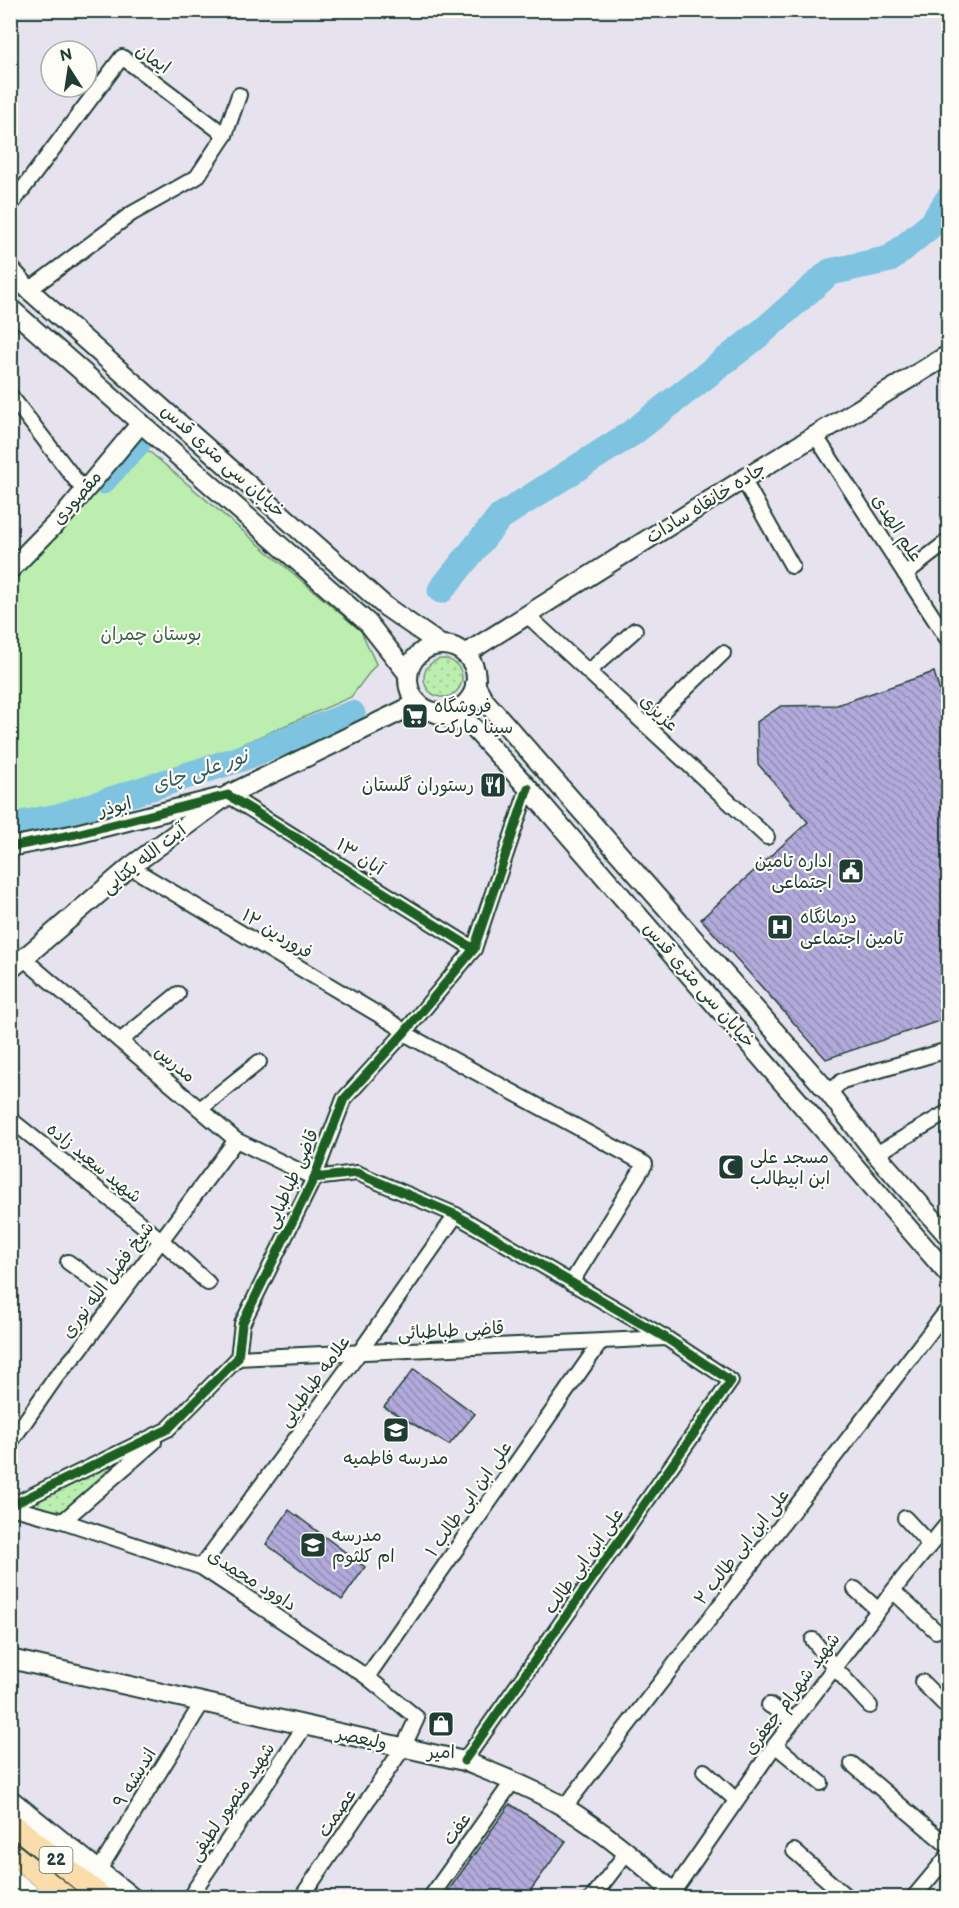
<svg xmlns="http://www.w3.org/2000/svg" width="959" height="1908" viewBox="0 0 959 1908" font-family="'Balsamiq Sans','Playpen Sans Arabic',sans-serif">
<style>
.grass{fill:url(#grass-dots);stroke:#6d9672;stroke-width:1.5}
.green{fill:#bbeeaf;stroke:#6d9672;stroke-width:1.5}
.lines{fill:none;stroke-linecap:round;stroke-linejoin:round}
.river{stroke:#7ec3df;stroke-width:27}
.building{fill:url(#building-back-hatch);stroke:#1f3d34;stroke-width:1.5}
.street-casing{stroke:#1f3d34;stroke-width:18}
.secondary-casing{stroke:#1f3d34;stroke-width:22}
.primary-casing{stroke:#1f3d34;stroke-width:26}
.street{stroke:#fdfcf7;stroke-width:14}
.secondary{stroke:#fdfcf7;stroke-width:18}
.primary{stroke:#fbdcab;stroke-width:21}
.cycleway-casing{stroke:#fdfcf7;stroke-width:13}
.cycleway{stroke:#1b5e20;stroke-width:9}
.labels{text-anchor:middle;dominant-baseline:central;stroke-width:4.5;stroke-linejoin:round;paint-order:stroke}
.shield{fill:#fdfcf7;stroke:#62766e;stroke-width:1.5}
.shield-label{font-size:16px;font-weight:bold;fill:#1f3d34}
.street-label{font-size:18px;fill:#1f3d34;stroke:#fdfcf7}
.park-label{font-size:18px;fill:#3e604d;stroke:#fdfcf7}
.poi-label{font-size:18px;fill:#1f3d34;stroke:#fdfcf7;text-anchor:start}
.water-label{font-size:20px;font-style:italic;fill:#375e5f;stroke:#fdfcf7}
</style>
<defs>
<pattern id="grass-dots" width="8" height="8" patternUnits="userSpaceOnUse" patternTransform="scale(1.5)"><rect width="8" height="8" fill="#bbeeaf"/><path d="M2 2h.1M6 6h.1" fill="none" stroke="#a0cd97" stroke-width="1.8" stroke-linecap="round"/></pattern>
<pattern id="building-back-hatch" width="6" height="6" patternUnits="userSpaceOnUse" patternTransform="scale(1.5)"><rect width="6" height="6" fill="#b2aadb"/><path d="M-1 5l2 2M0 0l6 6M5-1l2 2" fill="none" stroke="#908cb2"/></pattern>
</defs>
<rect width="100%" height="100%" fill="#e6e3ef"/>
<filter id="ink" filterUnits="userSpaceOnUse"><feTurbulence type="fractalNoise" baseFrequency=".0167" numOctaves="2"/><feDisplacementMap in="SourceGraphic" scale="12" xChannelSelector="R" yChannelSelector="G"/><feConvolveMatrix kernelMatrix="1 2 1 2 8 2 1 2 1" color-interpolation-filters="sRGB"/></filter>
<g filter="url(#ink)">
<g class="grass">
<circle cx="443" cy="678" r="19"/>
<polygon points="143,1447 62,1516 25,1504"/>
</g>
<polygon class="green" points="138,442 361,631 376,664 351,697 152,783 11,816 11,579 57,533"/>
<g class="lines">
<g class="river">
<polyline points="102,481 138,442"/>
<polyline points="441,590 500,517 632,433 762,332 830,272 890,259 931,225 948,200"/>
<polyline points="10,826 58,817 239,759 352,714"/>
</g>
</g>
<g class="building">
<polygon points="934,672 948,719 948,1018 826,1059 701,919 808,822 758,764 757,722 781,706 837,705"/>
<polygon points="414,1369 475,1414 449,1445 384,1407"/>
<polygon points="289,1510 365,1567 342,1600 266,1544"/>
<polygon points="510,1804 566,1841 525,1898 443,1898"/>
</g>
<g class="lines">
<defs>
<g id="street">
<polyline points="10,206 122,57 225,135"/>
<polyline points="29,290 131,214 197,177 225,135 239,95"/>
<polyline points="10,395 84,491"/>
<polyline points="815,435 948,640"/>
<polyline points="743,479 792,566"/>
<polyline points="905,574 948,541"/>
<polyline points="527,615 767,837"/>
<polyline points="588,672 635,630"/>
<polyline points="647,726 723,653"/>
<polyline points="228,795 474,949"/>
<polyline points="130,867 396,1025 404,1033 645,1164 571,1283"/>
<polyline points="24,959 236,1140 314,1178"/>
<polyline points="120,1041 178,994"/>
<polyline points="829,1093 842,1081 948,1050"/>
<polyline points="200,1109 259,1062"/>
<polyline points="10,1119 161,1240 208,1283"/>
<polyline points="876,1154 948,1112"/>
<polyline points="314,1178 357,1173 456,1215 666,1338 731,1381 464,1761"/>
<polyline points="68,1262 118,1298"/>
<polyline points="238,1358 666,1338"/>
<polyline points="10,1443 56,1377 78,1352 236,1140"/>
<polyline points="10,1506 168,1429 238,1358 242,1324 314,1178 344,1099 404,1033 474,949 528,788"/>
<polyline points="10,1507 63,1521 201,1567 367,1677 417,1718 403,1748 301,1898"/>
<polyline points="905,1518 930,1545"/>
<polyline points="63,1521 154,1442"/>
<polyline points="201,1567 359,1353 456,1215"/>
<polyline points="855,1589 878,1610"/>
<polyline points="893,1591 936,1631"/>
<polyline points="813,1640 834,1667 870,1706"/>
<polyline points="367,1677 600,1343"/>
<polyline points="922,1682 948,1708"/>
<polyline points="769,1705 794,1720"/>
<polyline points="775,1745 821,1783"/>
<polyline points="852,1764 948,1846"/>
<polyline points="704,1771 736,1800"/>
<polyline points="564,1808 948,1309"/>
<polyline points="794,1851 848,1898"/>
<polyline points="99,1870 202,1703"/>
<polyline points="673,1892 775,1745 903,1578 948,1523"/>
<polyline points="189,1898 305,1726"/>
<polyline points="430,1898 513,1781"/>
<polyline points="592,1898 627,1852"/>
<polyline points="913,1898 948,1856"/>
</g>
<g id="secondary">
<polyline points="10,269 29,290 386,607 441,645"/>
<polyline points="10,308 368,623 408,674"/>
<polyline points="10,570 66,513 141,423"/>
<circle cx="442" cy="679" r="34"/>
<polyline points="465,654 742,480 948,355"/>
<polyline points="475,684 484,700 829,1093 876,1154 948,1236"/>
<polyline points="436,713 471,725 528,788 948,1274"/>
<polyline points="10,847 76,834 219,798"/>
<polyline points="10,970 130,867 228,795 418,703"/>
<path d="M10,1659L464,1761C498,1775 532,1788 564,1807C605,1832 644,1865 679,1898"/>
<polyline points="10,1799 133,1898"/>
<polyline points="10,1877 36,1898"/>
</g>
<g id="primary">
<polyline points="10,1822 103,1898"/>
<polyline points="10,1852 68,1898"/>
</g>
</defs>
<use href="#street" class="street-casing"/>
<use href="#secondary" class="secondary-casing"/>
<use href="#primary" class="primary-casing"/>
<use href="#street" class="street"/>
<use href="#secondary" class="secondary"/>
<use href="#primary" class="primary"/>
<defs>
<g id="cycleway">
<polyline points="10,847 76,834 228,795 474,949"/>
<polyline points="314,1178 357,1173 456,1215 666,1338 731,1381 464,1761"/>
<polyline points="10,1506 168,1429 238,1358 242,1324 314,1178 344,1099 404,1033 474,949 528,788"/>
</g>
</defs>
<use href="#cycleway" class="cycleway-casing"/>
<use href="#cycleway" class="cycleway"/>
</g>
</g>
<defs>
<symbol id="supermarket-square" viewBox="-11 -11 22 22"><rect x="-9" y="-9" width="18" height="18" rx="4" fill="#1f3d34" stroke="#fdfcf7"/><path d="M-6-5.5h2.5l.6 2H6L4.5 2H-2.5L-4.4-4H-6ZM-1.5 3.2a1.3 1.3 0 1 0 .1 0ZM3 3.2a1.3 1.3 0 1 0 .1 0Z" fill="#fff"/></symbol>
<symbol id="restaurant-square" viewBox="-11 -11 22 22"><rect x="-9" y="-9" width="18" height="18" rx="4" fill="#1f3d34" stroke="#fdfcf7"/><path d="M-5-6h1v4h1v-4h1v4h1v-4h1v5L-1.5 .5V6h-2V.5L-5-1ZM5-6V6H3V1.5H1.5Q1.5-4 5-6Z" fill="#fff"/></symbol>
<symbol id="civic-square" viewBox="-11 -11 22 22"><rect x="-9" y="-9" width="18" height="18" rx="4" fill="#1f3d34" stroke="#fdfcf7"/><path d="M-.6-6.5H3V-4.5H.6V-3L4-1V1h2V6H-6V1h2V-1L-.6-3ZM-1.2 2.5V6h2.4V2.5Z" fill="#fff"/></symbol>
<symbol id="hospital-square" viewBox="-11 -11 22 22"><rect x="-9" y="-9" width="18" height="18" rx="4" fill="#1f3d34" stroke="#fdfcf7"/><path d="M-5-5h3v3.5h4V-5h3V5h-3V1.5h-4V5h-3Z" fill="#fff"/></symbol>
<symbol id="mosque-square" viewBox="-11 -11 22 22"><rect x="-9" y="-9" width="18" height="18" rx="4" fill="#1f3d34" stroke="#fdfcf7"/><path d="M3.5-4.9A6 6 0 1 0 3.5 4.9A5 5 0 1 1 3.5-4.9Z" fill="#fff"/></symbol>
<symbol id="school-square" viewBox="-11 -11 22 22"><rect x="-9" y="-9" width="18" height="18" rx="4" fill="#1f3d34" stroke="#fdfcf7"/><path d="M0-5L7-2L0 1L-7-2ZM-4 1L0 2.5L4 1V4Q0 6-4 4Z" fill="#fff"/></symbol>
<symbol id="shop-square" viewBox="-11 -11 22 22"><rect x="-9" y="-9" width="18" height="18" rx="4" fill="#1f3d34" stroke="#fdfcf7"/><path d="M-5-2.5h2.3a2.7 3.5 0 0 1 5.4 0H5L5.5 6h-11ZM-1.5-2.5h3a1.5 2.3 0 0 0-3 0Z" fill="#fff"/></symbol>
</defs>
<g fill-rule="evenodd">
<use href="#supermarket-square" x="400" y="701" width="30" height="30"/>
<use href="#restaurant-square" x="478" y="770" width="30" height="30"/>
<use href="#civic-square" x="836" y="856" width="30" height="30"/>
<use href="#hospital-square" x="765" y="912" width="30" height="30"/>
<use href="#mosque-square" x="716" y="1152" width="30" height="30"/>
<use href="#school-square" x="381" y="1415" width="30" height="30"/>
<use href="#school-square" x="298" y="1530" width="30" height="30"/>
<use href="#shop-square" x="426" y="1709" width="30" height="30"/>
</g>
<g class="labels">
<rect class="shield" x="39.5" y="1847" width="33" height="26" rx="4.5"/>
<g class="shield-label">
<text x="56" y="1860">22</text>
</g>
<g class="street-label">
<text transform="translate(153 59) rotate(35)">ایمان</text>
<text transform="translate(223 461) rotate(42)">خیابان سی متری قدس</text>
<text transform="translate(77 498) rotate(-49)">مقصودی</text>
<text transform="translate(706 503) rotate(-32)">جاده خانقاه سادات</text>
<text transform="translate(897 528) rotate(57)">علم الهدی</text>
<text transform="translate(659 713) rotate(43)">عزیزی</text>
<text transform="translate(115 807) rotate(-14)">ابوذر</text>
<text transform="translate(360 857) rotate(32)">۱۳ آبان</text>
<text transform="translate(144 859) rotate(-38)">آیت الله یکتایی</text>
<text transform="translate(277 934) rotate(31)">۱۲ فروردین</text>
<text transform="translate(699 985) rotate(49)">خیابان سی متری قدس</text>
<text transform="translate(175 1064) rotate(40)">مدرس</text>
<text transform="translate(94 1163) rotate(39)">شهید سعید زاده</text>
<text transform="translate(292 1179) rotate(-66)">قاضی طباطبایی</text>
<text transform="translate(108 1280) rotate(-53)">شیخ فضل الله نوری</text>
<text transform="translate(451 1331) rotate(-3)">قاضی طباطبائی</text>
<text transform="translate(315 1381) rotate(-54)">علامه طباطبایی</text>
<text transform="translate(469 1499) rotate(-55)">علی ابن ابی طالب ۱</text>
<text transform="translate(742 1547) rotate(-52)">علی ابن ابی طالب ۲</text>
<text transform="translate(584 1561) rotate(-55)">علی ابن ابی طالب</text>
<text transform="translate(252 1580) rotate(32)">داوود محمدی</text>
<text transform="translate(792 1694) rotate(-53)">شهید شهرام جعفری</text>
<text transform="translate(362 1739) rotate(12)">ولیعصر</text>
<text transform="translate(135 1778) rotate(-59)">اندیشه ۹</text>
<text transform="translate(232 1802) rotate(-56)">شهید منصور لطیفی</text>
<text transform="translate(337 1813) rotate(-56)">عصمت</text>
<text transform="translate(457 1829) rotate(-54)">عفت</text>
</g>
<g class="park-label">
<text x="151" y="634">بوستان چمران</text>
</g>
<g class="poi-label">
<text x="434" y="706">فروشگاه<tspan x="434" dy="21">سینا مارکت</tspan></text>
<text x="474" y="785" text-anchor="end">رستوران گلستان</text>
<text x="832" y="861" text-anchor="end">اداره تامین<tspan x="832" dy="21">اجتماعی</tspan></text>
<text x="800" y="917">درمانگاه<tspan x="800" dy="21">تامین اجتماعی</tspan></text>
<text x="750" y="1157">مسجد علی<tspan x="750" dy="21">ابن ابیطالب</tspan></text>
<text x="396" y="1458" text-anchor="middle">مدرسه فاطمیه</text>
<text x="332" y="1535">مدرسه<tspan x="332" dy="21">ام کلثوم</tspan></text>
<text x="441" y="1752" text-anchor="middle">امیر</text>
</g>
<g class="water-label">
<text transform="translate(200 771) rotate(-18)">نور علی چای</text>
</g>
</g>
<rect width="959" height="1908" fill="none" stroke="#fdfcf7" stroke-width="36"/>
<rect x="18" y="18" width="923" height="1872" fill="none" stroke="#1f3d34" stroke-width="2" filter="url(#ink)"/>
<g transform="translate(69 69) rotate(348)"><circle r="28" fill="#fdfcf7" stroke="#a4b0a9" stroke-width="1.5"/>
<path d="M0-4.5L10 22L0 15L-10 22Z" fill="#1f3d34"/>
<text y="-9" font-size="16" font-weight="bold" text-anchor="middle" fill="#1f3d34">N</text>
</g>
</svg>
